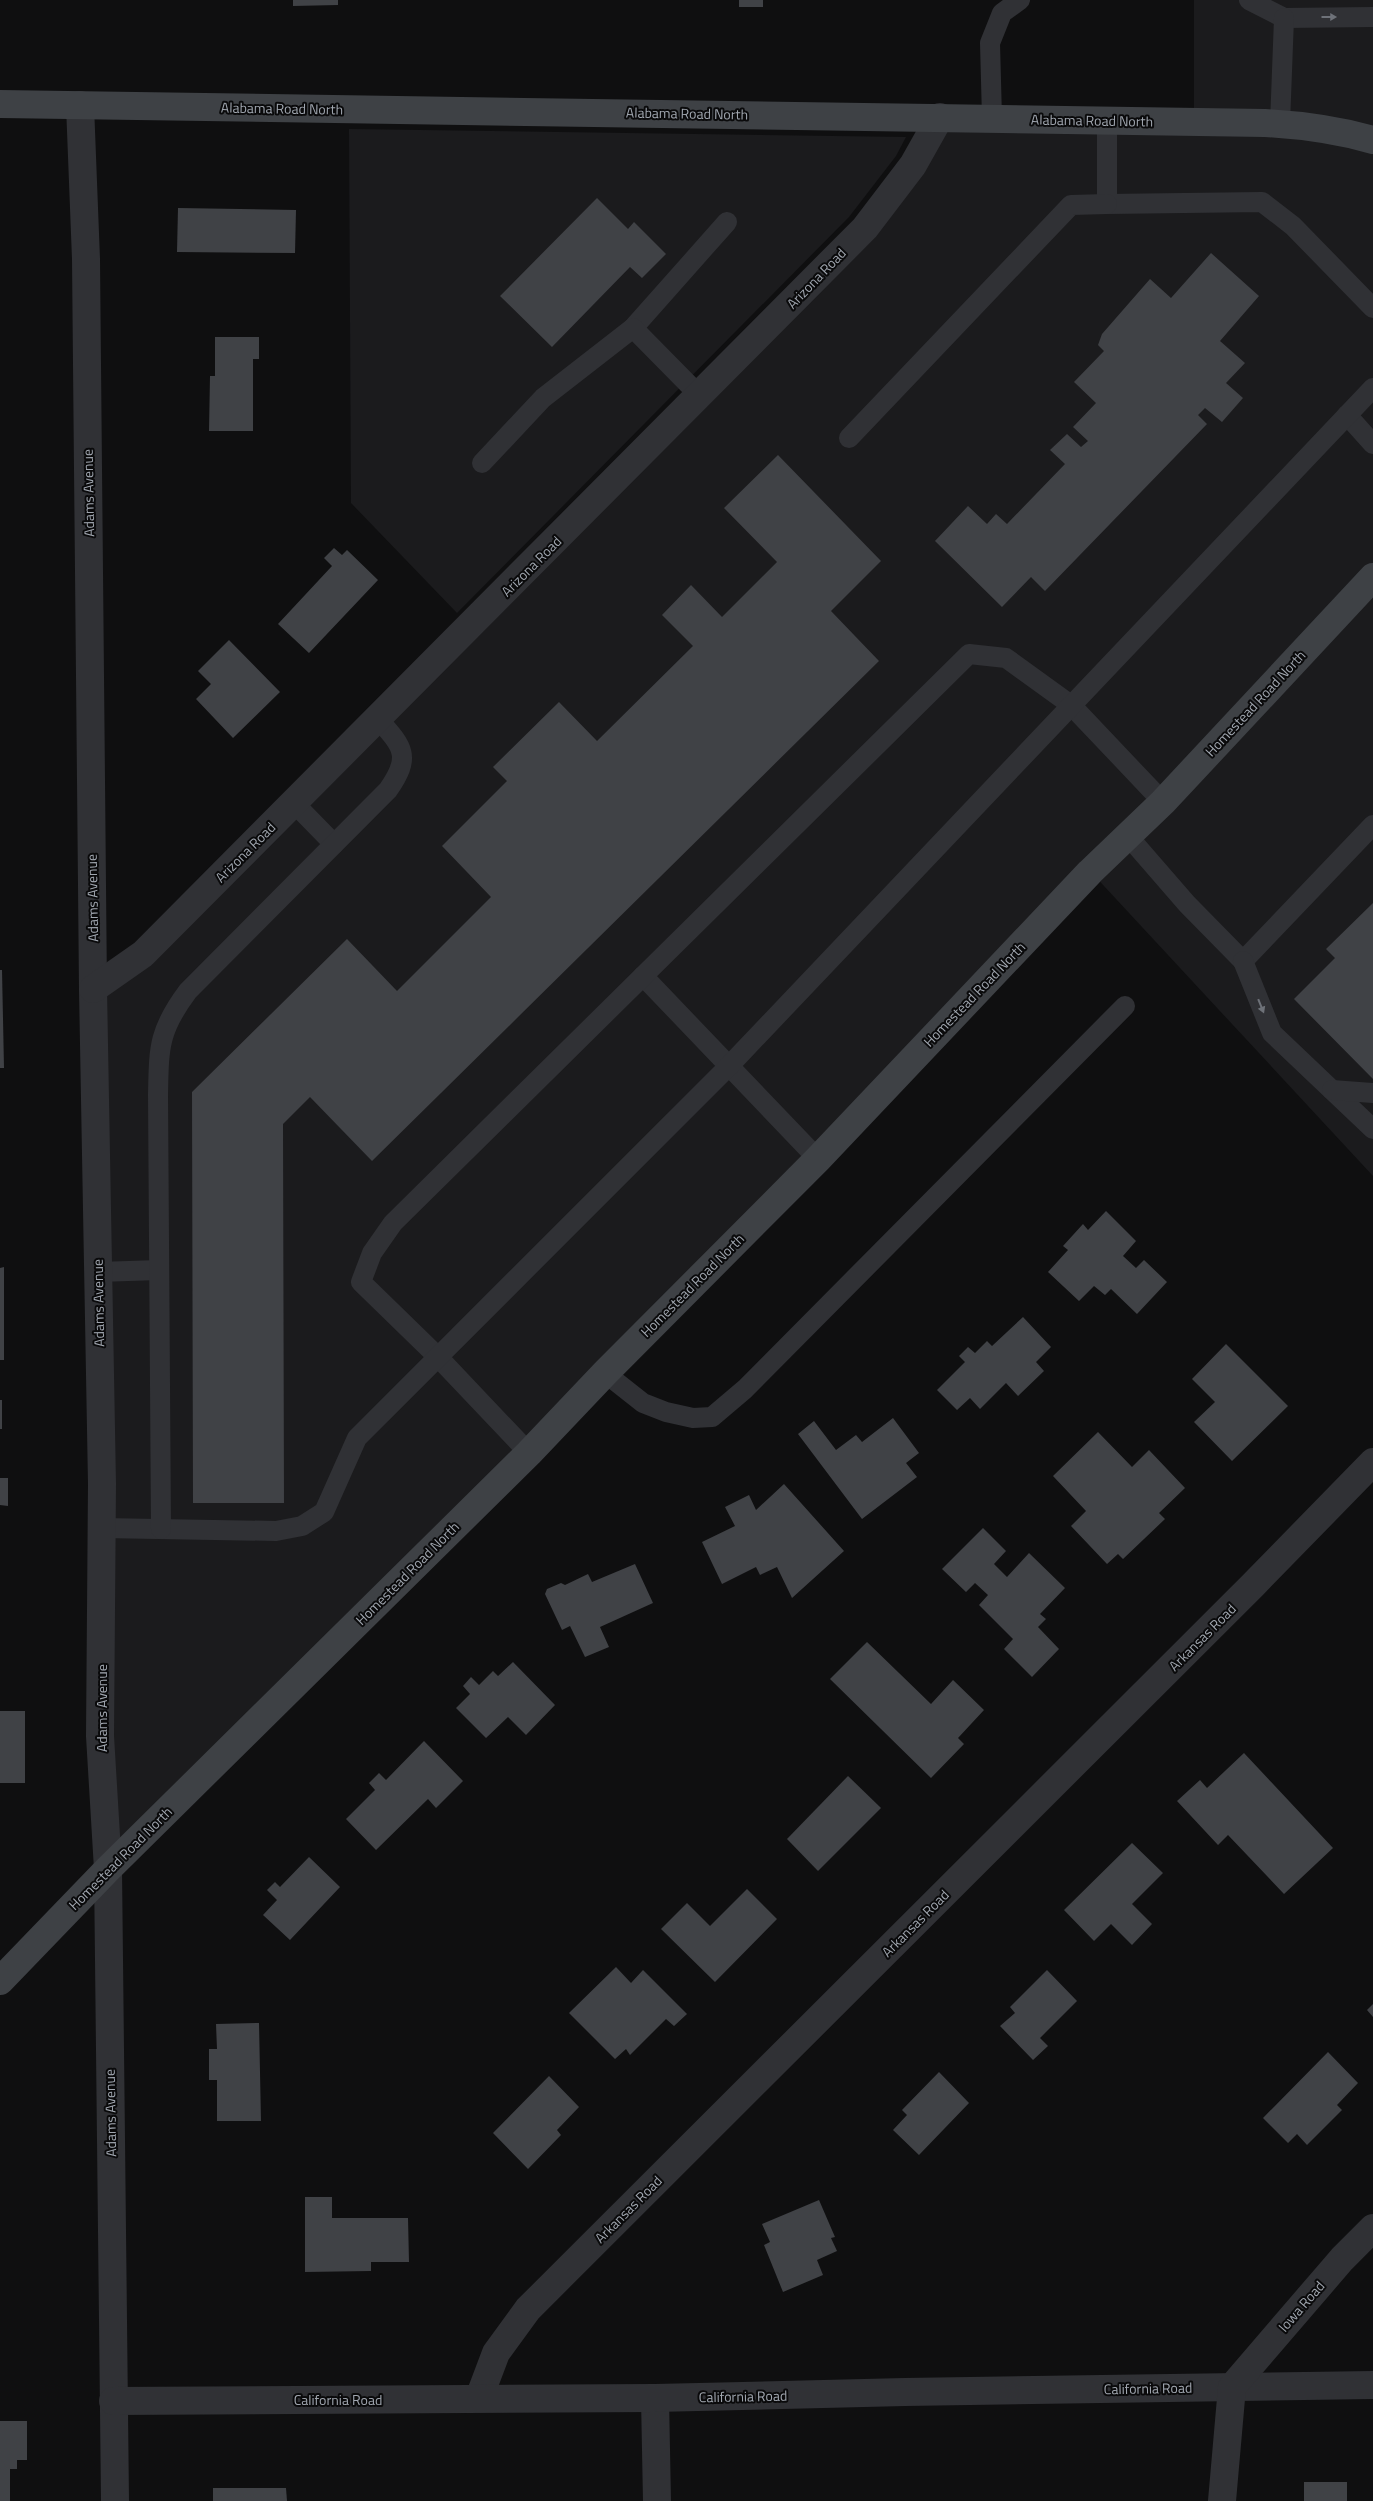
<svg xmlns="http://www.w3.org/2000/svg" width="1373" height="2501" viewBox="0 0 1373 2501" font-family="'Titillium Web',sans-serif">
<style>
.built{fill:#1b1b1d}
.building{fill:#404246}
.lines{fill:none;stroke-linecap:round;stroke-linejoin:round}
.lane{stroke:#303135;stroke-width:20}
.street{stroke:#303135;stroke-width:28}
.secondary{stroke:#3e4145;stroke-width:28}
.oneway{fill:#6e7279}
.labels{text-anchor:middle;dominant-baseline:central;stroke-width:4;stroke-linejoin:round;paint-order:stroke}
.street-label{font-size:14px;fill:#a1a7b0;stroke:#0a0a0b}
</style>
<rect width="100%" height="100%" fill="#0f0f10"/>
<g class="built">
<polygon points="1194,0 1373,0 1373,1176 1091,872 108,1869 93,989 865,228 940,117 1194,122"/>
<polygon points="349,129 906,137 896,156 849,217 457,613 351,503"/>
</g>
<g class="building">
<polygon points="293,0 338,0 338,5 293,6"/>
<rect x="739" y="0" width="24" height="7"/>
<polygon points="597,198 628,229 634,222 666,254 642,278 630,267 552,347 500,296"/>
<polygon points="178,208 296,210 295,253 177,252"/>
<polygon points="1211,253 1259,296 1220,341 1245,363 1226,383 1243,398 1222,422 1205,408 1198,415 1207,424 1045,591 1031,577 1002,607 935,541 968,506 987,524 996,514 1007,524 1065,464 1050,450 1067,434 1081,447 1088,441 1073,427 1096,403 1074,382 1104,351 1098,345 1102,334 1150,279 1171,298"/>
<polygon points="215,337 259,337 259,359 253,359 253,431 209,431 210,376 215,376"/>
<polygon points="778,455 881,561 831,611 879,661 372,1161 310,1097 283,1124 284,1503 193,1503 192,1092 347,939 397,991 491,897 442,846 507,781 493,767 559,702 597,741 693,646 662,615 691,585 722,617 777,562 724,508"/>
<polygon points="334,548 342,555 347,550 378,580 309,653 278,624 332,566 324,558"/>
<polygon points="229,640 280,692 233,738 196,699 211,684 198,671"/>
<polygon points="1373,903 1373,1079 1294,999 1335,958 1326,949"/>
<polygon points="0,970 2,970 4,1068 0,1068"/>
<polygon points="1106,1211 1136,1241 1123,1256 1136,1268 1144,1260 1167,1282 1137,1314 1111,1289 1105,1295 1094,1286 1079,1301 1048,1272 1068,1250 1063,1246 1083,1224 1088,1230"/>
<polygon points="4,1267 4,1360 0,1360 0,1268"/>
<polygon points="1023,1317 1051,1347 1036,1362 1044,1371 1018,1396 1006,1383 980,1409 970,1398 957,1410 937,1390 965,1362 959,1356 968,1347 975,1353 987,1341 992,1346"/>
<polygon points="1226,1344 1288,1406 1232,1461 1194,1422 1215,1402 1192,1379"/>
<rect x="0" y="1400" width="2" height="29"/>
<polygon points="893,1418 919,1453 906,1463 917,1477 862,1519 798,1434 814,1421 836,1450 856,1435 862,1442"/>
<polygon points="1098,1432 1132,1467 1149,1450 1185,1488 1159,1513 1165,1519 1123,1559 1118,1554 1107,1564 1071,1526 1086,1511 1053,1476"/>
<polygon points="0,1478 8,1478 8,1506 0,1505"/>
<polygon points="784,1484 844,1551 792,1598 777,1567 760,1575 756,1567 722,1584 702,1542 735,1526 725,1507 749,1495 756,1510"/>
<polygon points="983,1528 1006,1551 994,1564 1007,1577 1029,1553 1065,1588 1040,1614 1046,1619 1038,1627 1059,1649 1032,1677 1004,1649 1013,1639 979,1605 988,1595 975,1583 966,1592 942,1569"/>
<polygon points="635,1564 653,1603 600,1627 609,1647 585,1657 570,1626 562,1630 545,1594 547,1589 561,1583 565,1585 588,1574 592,1582"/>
<polygon points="867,1642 931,1704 953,1680 984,1710 958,1738 964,1744 931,1778 830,1679"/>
<polygon points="513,1662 555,1705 526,1735 508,1717 486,1738 456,1708 470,1694 463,1686 471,1677 479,1685 493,1671 498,1676"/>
<rect x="0" y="1711" width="25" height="72"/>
<polygon points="424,1741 463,1781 436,1808 428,1799 376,1850 346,1819 375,1790 369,1783 379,1773 386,1780"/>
<polygon points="1244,1753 1333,1848 1284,1894 1228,1835 1218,1845 1177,1801 1200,1780 1207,1788"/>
<polygon points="848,1776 881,1808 818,1871 787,1839"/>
<polygon points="1132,1843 1163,1873 1132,1904 1152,1924 1132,1945 1111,1924 1094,1941 1064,1910"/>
<polygon points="309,1857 340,1887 290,1940 263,1915 277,1900 267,1890 275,1882 280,1887"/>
<polygon points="747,1889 777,1919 715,1982 661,1929 687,1903 710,1926"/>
<polygon points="616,1967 631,1983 643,1970 687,2014 674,2026 666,2019 630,2055 626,2049 615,2059 569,2013"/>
<polygon points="1047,1970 1077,2001 1040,2038 1048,2046 1033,2060 1000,2026 1015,2013 1010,2007"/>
<polygon points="1373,2004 1373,2017 1367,2010"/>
<polygon points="259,2023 261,2121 217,2121 217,2080 209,2080 209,2049 217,2049 216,2024"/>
<polygon points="1328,2052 1358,2083 1337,2105 1342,2110 1307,2145 1297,2134 1288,2143 1263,2118"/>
<polygon points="939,2072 969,2103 919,2155 893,2130 907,2115 902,2110"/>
<polygon points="549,2076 579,2107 557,2130 561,2135 528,2169 493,2133"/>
<polygon points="305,2197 332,2197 332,2218 408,2218 409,2262 371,2262 371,2271 305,2272"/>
<polygon points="819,2200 835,2237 831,2238 837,2251 817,2260 823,2275 783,2292 764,2245 770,2242 762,2224"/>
<polygon points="0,2421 27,2421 27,2460 17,2460 17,2469 10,2469 10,2501 0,2501"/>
<rect x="1304" y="2482" width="43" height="19"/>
<polygon points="213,2488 286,2488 287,2501 213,2501"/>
</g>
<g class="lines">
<g class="lane">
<polyline points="1249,0 1284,18 1373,17"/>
<polyline points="992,118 990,43 1002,13 1020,0"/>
<polyline points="1107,121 1107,204 1262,202 1293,226 1373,308"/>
<polyline points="1280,124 1284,18"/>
<polyline points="633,328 727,222"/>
<polyline points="1347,415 1373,444"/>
<polyline points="849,438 1071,205 1107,204"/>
<polyline points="482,463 543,398 633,328 700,396"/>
<polyline points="294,803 334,844"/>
<polyline points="1128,836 1187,904 1243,961 1373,825"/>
<polyline points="1243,961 1272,1033 1373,1129"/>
<polyline points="643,976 818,1159"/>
<polyline points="1332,1090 1373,1093"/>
<polyline points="98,1272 159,1270"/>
<polyline points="605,1373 643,1403 666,1412 693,1418 712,1417 745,1389 1125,1006"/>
<polyline points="529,1453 438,1357 361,1282 372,1253 393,1223 969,654 1006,658 1071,705 1163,802"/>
<polyline points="102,1528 276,1531 302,1526 324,1512 357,1438 728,1067 1373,388"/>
<path d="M161,1529L158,1095C159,1048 158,1031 188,991L388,790C412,756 403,747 378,719"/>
</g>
<g class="street">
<polyline points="80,105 86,259 93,989 102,1484 100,1736 108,1869 115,2501"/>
<polyline points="93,989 143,954 865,228 913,165 940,117"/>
<polyline points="479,2398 496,2353 528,2309 1253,1585 1373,1462"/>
<polyline points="655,2398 657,2501"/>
<polyline points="113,2401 655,2398 905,2392 1373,2385"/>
<polyline points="1222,2501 1232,2387 1342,2259 1373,2228"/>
</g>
<g class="secondary">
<path d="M0,104L1265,123C1301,125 1338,130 1373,140"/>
<polyline points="0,1981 108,1869 529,1453 605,1373 818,1159 1090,872 1163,802 1373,577"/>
</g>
</g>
<defs><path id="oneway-solid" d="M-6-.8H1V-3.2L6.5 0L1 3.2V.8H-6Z" transform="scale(1.25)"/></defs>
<g class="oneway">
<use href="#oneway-solid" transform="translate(1329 17)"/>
<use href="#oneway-solid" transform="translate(1261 1006) rotate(68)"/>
</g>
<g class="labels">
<g class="street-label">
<text transform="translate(282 108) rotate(1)">Alabama Road North</text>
<text transform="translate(687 113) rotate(1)">Alabama Road North</text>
<text transform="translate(1092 120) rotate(1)">Alabama Road North</text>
<text transform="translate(816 278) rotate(-46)">Arizona Road</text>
<text transform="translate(88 493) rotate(-91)">Adams Avenue</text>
<text transform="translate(531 566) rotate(-45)">Arizona Road</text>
<text transform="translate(1255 703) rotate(-47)">Homestead Road North</text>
<text transform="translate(245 852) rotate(-45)">Arizona Road</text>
<text transform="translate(92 898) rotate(-91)">Adams Avenue</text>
<text transform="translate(974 994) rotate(-46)">Homestead Road North</text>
<text transform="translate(692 1285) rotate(-45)">Homestead Road North</text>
<text transform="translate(98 1303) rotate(-91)">Adams Avenue</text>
<text transform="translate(407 1573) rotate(-45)">Homestead Road North</text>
<text transform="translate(1202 1637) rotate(-45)">Arkansas Road</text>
<text transform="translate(101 1708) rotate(-90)">Adams Avenue</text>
<text transform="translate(120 1858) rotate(-45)">Homestead Road North</text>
<text transform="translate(915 1923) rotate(-45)">Arkansas Road</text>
<text transform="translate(110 2113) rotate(-91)">Adams Avenue</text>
<text transform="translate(628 2209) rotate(-45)">Arkansas Road</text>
<text transform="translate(1301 2306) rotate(-49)">Iowa Road</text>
<text transform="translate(1148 2388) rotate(-1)">California Road</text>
<text transform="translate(743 2396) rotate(-1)">California Road</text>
<text x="338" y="2399">California Road</text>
</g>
</g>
</svg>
